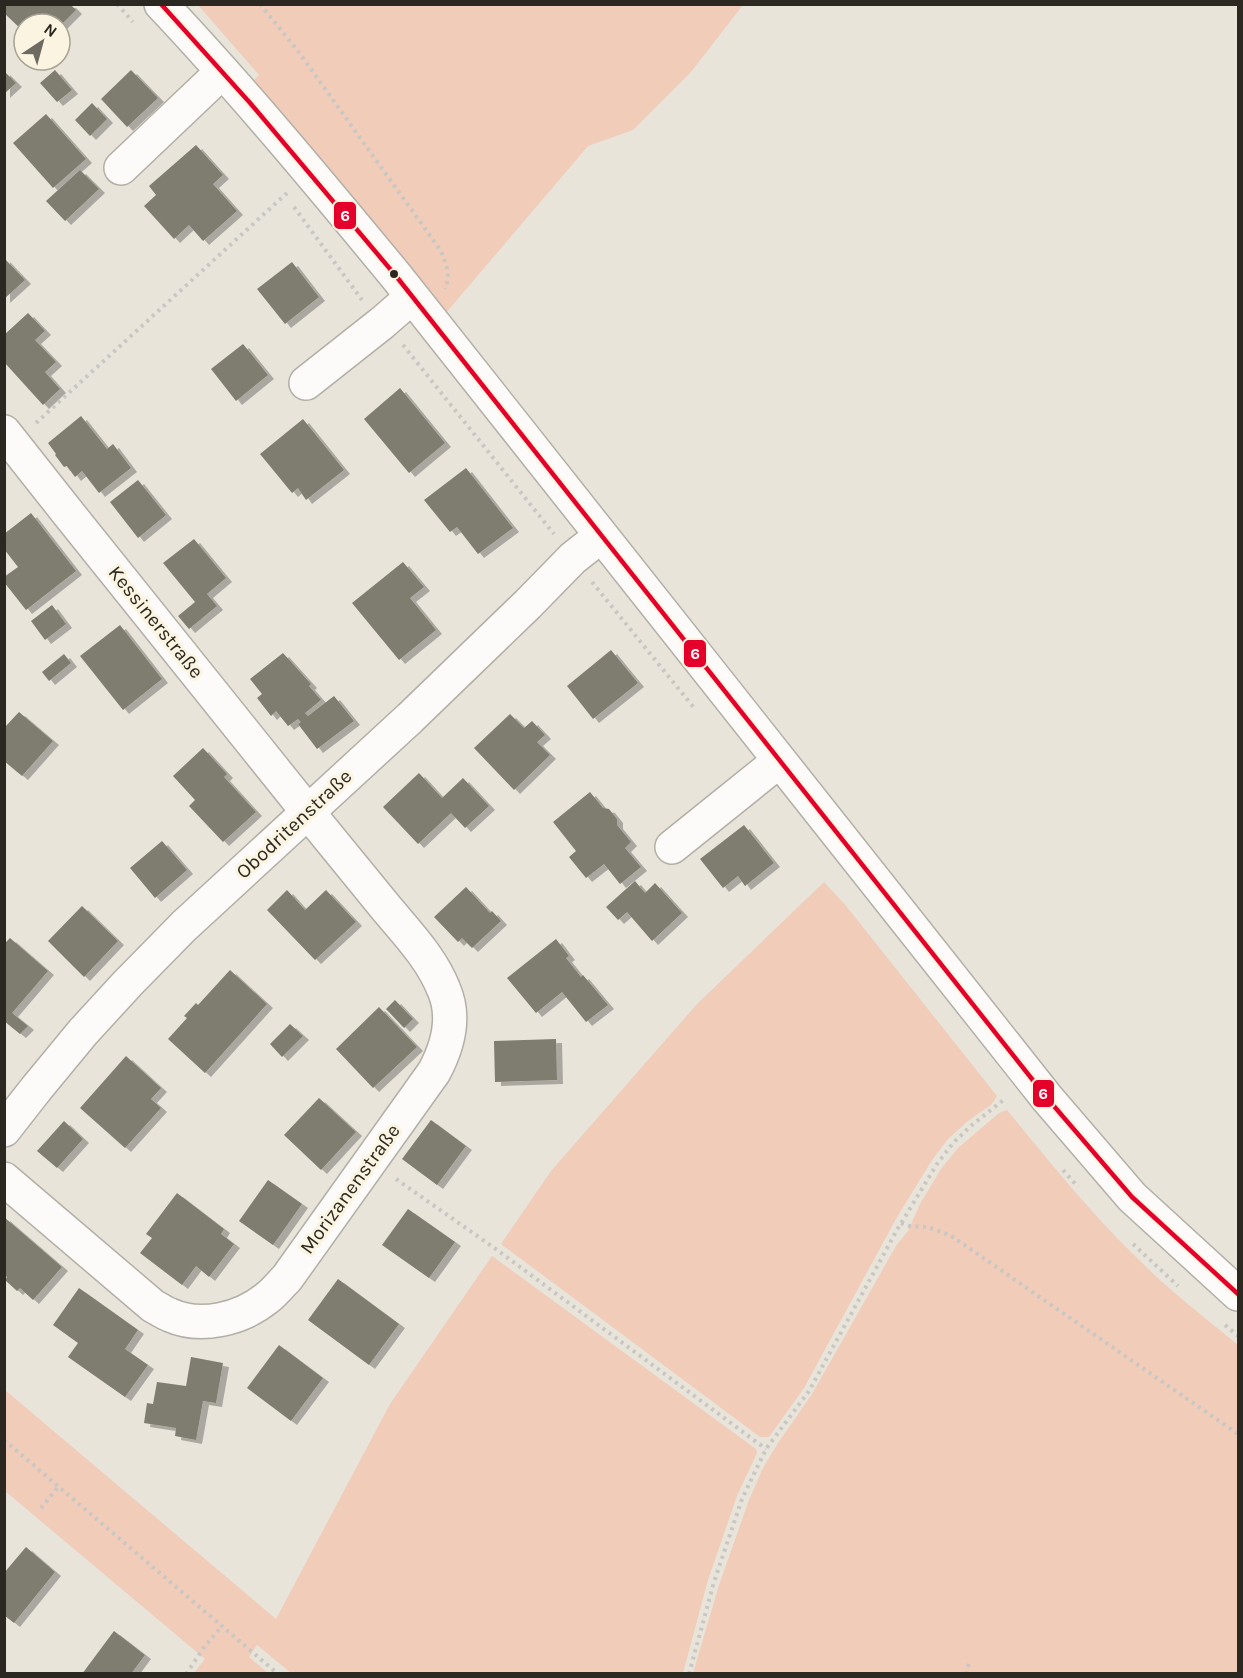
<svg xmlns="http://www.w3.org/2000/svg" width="1243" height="1678" viewBox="0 0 1243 1678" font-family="Karla,sans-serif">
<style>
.green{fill:#f0ccb9}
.building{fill:#7e7d6f;filter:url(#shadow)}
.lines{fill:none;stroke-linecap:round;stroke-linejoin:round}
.minor-casing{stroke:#b2afa7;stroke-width:36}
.path{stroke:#c8c7c4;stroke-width:4;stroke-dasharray:3 4.5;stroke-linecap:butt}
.minor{stroke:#fcfbf9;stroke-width:33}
.bus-1-casing{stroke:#fbf4e1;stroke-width:9}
.bus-1{stroke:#e4002b;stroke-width:4.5}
.bus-dot{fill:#2a2820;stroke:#fbf4e1;stroke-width:2}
.labels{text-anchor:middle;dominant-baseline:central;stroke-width:6;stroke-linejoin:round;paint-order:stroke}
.street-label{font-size:20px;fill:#2a2820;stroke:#fbf4e1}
.line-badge{stroke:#fbf4e1;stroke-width:2}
.badge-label{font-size:16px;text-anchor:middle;font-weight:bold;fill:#fff}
</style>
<defs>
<filter id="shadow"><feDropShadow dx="6" dy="4" stdDeviation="0" flood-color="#0004"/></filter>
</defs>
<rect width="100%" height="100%" fill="#e8e4da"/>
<g class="green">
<polygon points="198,5 743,5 691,72 633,130 588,146 445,314 250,84 259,75"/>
<polygon points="824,882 847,907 997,1096 992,1104 968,1121 948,1139 932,1160 896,1219 804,1388 769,1437 760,1437 501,1244 551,1171 697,1004"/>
<path d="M1007,1110C1048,1160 1088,1210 1134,1255C1166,1288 1203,1316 1238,1345V1673H693L719,1585L749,1500L763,1468L778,1443L812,1394L896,1246L908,1231L920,1204L941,1169L958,1148L999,1113Z"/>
<polygon points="492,1256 756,1449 757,1453 737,1496 708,1580 683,1673 291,1673 257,1645 249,1657 268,1673 194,1673 205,1659 5,1491 5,1390 276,1619 390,1404"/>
</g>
<g class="building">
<polygon points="4,4 70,4 76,10 60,26 60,24 24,24 24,32 4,13"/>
<polygon points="55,70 72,90 57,102 40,83"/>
<polygon points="131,70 158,98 127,127 101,99"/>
<polygon points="4,71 16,83 4,94"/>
<polygon points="92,103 107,119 90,136 75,120"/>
<polygon points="46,114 86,159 53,188 13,143"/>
<polygon points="196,145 223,175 213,184 237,211 203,241 189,225 174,239 144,206 156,195 149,186"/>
<polygon points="80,170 99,189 65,221 46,201"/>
<polygon points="4,258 25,280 4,299"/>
<polygon points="292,262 319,297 285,324 257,289"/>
<polygon points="28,313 45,331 35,340 56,362 45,372 60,389 43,405 4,362 4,335"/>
<polygon points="243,344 268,375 236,401 211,369"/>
<polygon points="400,388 445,443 409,473 364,419"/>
<polygon points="81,416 107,449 113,444 131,468 99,493 82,471 75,477 67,466 64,467 55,455 56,454 48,443"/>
<polygon points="303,419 344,470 306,500 298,488 292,493 260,454"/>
<polygon points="466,468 513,528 478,554 457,527 450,532 424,500"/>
<polygon points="138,480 166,515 138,538 110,502"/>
<polygon points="31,513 76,571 26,610 4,582 4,577 18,567 4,549 4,534"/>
<polygon points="194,539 226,578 207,594 217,606 189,629 178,616 195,602 163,563"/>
<polygon points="403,562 424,587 410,598 436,630 399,660 352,603"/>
<polygon points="52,605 66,624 45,640 31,621"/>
<polygon points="120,625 162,679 123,710 80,656"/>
<polygon points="611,650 638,683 593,719 567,686"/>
<polygon points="283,653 311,684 309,686 321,700 305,713 308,716 334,696 354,721 317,749 298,724 301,722 298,719 288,726 276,711 271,716 257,698 262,694 250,679"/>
<polygon points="64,654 71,663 49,681 42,672"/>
<polygon points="19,712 53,741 22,776 4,761 4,728"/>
<polygon points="510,714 524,728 532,721 545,735 537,742 550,755 514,790 474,748"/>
<polygon points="203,748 227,774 224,777 256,812 223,842 189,806 195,800 173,776"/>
<polygon points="419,773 442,798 463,778 489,806 465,828 451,813 418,844 383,807"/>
<polygon points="590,792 603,808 609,809 617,819 617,825 631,842 625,848 641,867 620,884 604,864 586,878 569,857 576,851 553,822"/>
<polygon points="744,825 774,863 745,886 738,876 723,888 700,859"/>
<polygon points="162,841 187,870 155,898 130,868"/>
<polygon points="635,881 645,893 655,883 682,913 652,941 627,912 618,920 606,907"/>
<polygon points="466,887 490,913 492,911 501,921 472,948 462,938 458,942 434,917"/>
<polygon points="287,890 305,910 326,890 356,922 315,960 267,910"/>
<polygon points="82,906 118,941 84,977 48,941"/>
<polygon points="10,938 48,971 12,1013 28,1026 20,1034 4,1021 6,1007 4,1005 4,944"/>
<polygon points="556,939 569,956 566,958 581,977 583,975 608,1005 586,1022 562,992 536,1013 507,978"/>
<polygon points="230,970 267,1004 205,1073 168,1039 187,1018 184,1016 196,1003 198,1005"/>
<polygon points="395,1000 413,1019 404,1028 386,1009"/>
<polygon points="379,1007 417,1047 373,1088 336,1049"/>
<polygon points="290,1024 303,1036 282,1057 270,1044"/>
<polygon points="556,1039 557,1080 495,1082 494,1041"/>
<polygon points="126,1056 161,1088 151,1099 161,1108 125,1148 80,1108"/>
<polygon points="319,1098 356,1132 321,1170 284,1135"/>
<polygon points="431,1120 466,1146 437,1185 402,1159"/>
<polygon points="64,1121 83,1139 57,1168 37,1151"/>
<polygon points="268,1180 302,1204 273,1245 239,1221"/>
<polygon points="177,1193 224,1229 221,1234 234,1244 209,1277 196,1266 182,1285 140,1253 152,1238 146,1234"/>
<polygon points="408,1209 455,1242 429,1278 382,1245"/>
<polygon points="4,1217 62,1267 33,1300 20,1288 17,1291 5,1280 7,1277 4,1275"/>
<polygon points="338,1279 399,1324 369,1365 308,1320"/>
<polygon points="79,1288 138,1330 125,1349 148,1365 125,1397 68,1357 78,1343 53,1325"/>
<polygon points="279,1345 323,1378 291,1421 247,1388"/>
<polygon points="191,1357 223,1363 216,1403 203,1401 196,1440 175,1436 176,1428 144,1423 147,1403 153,1404 157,1382 186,1386"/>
<polygon points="26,1547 55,1572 14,1623 4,1615 4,1573"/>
<polygon points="114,1631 145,1655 131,1674 82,1674"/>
</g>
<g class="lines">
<defs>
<g id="minor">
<path d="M161,4C243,91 320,184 396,276L1047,1098L1132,1197L1238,1294"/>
<polyline points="121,168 222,72"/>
<polyline points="306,383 382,323 412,297"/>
<path d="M4,432C104,559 205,685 307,811C333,843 360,876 387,909C408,934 432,959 444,990C456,1018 448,1046 434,1072L287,1278C281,1284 275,1292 267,1298C241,1319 201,1329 170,1315C164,1313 159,1309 153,1306L4,1179"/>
<polyline points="672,847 779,761"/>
<polyline points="4,1130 36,1089 83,1032 128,983 184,926 410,718 528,604 573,558 601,536"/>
</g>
</defs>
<use href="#minor" class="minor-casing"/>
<g class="path">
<polyline points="117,4 133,22"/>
<path d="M260,4L298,51L441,251C446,264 451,275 445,289"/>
<polyline points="294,207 362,300"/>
<polyline points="403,345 554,534"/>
<polyline points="36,423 287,193"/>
<polyline points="592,582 695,709"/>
<polyline points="1063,1170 1078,1187"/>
<polyline points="396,1179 493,1247 766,1449"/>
<polyline points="901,1223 909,1226 927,1227 950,1235 1238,1434"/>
<polyline points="1133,1244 1178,1286"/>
<polyline points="1225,1325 1238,1336"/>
<polyline points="4,1440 278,1674"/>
<polyline points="41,1508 59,1486"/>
<polyline points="186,1674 205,1646 222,1626"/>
<polyline points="689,1674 714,1582 742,1499 766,1449 809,1391 897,1230 937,1164 953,1143 972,1125 1006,1098"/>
<polyline points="966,1674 969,1663"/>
</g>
<use href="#minor" class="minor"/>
<defs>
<polyline id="bus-1" points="161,4 251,104 396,276 1047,1098 1132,1197 1238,1294"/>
</defs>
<use href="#bus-1" class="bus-1-casing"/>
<use href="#bus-1" class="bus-1"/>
</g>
<circle class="bus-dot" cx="394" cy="274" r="5"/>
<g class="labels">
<g class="street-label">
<text transform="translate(156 622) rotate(51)">Kessinerstraße</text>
<text transform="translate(294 824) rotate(-43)">Obodritenstraße</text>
<text transform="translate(350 1189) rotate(-54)">Morizanenstraße</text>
</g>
</g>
<g class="line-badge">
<rect x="333" y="201" width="24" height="29" rx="6" fill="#e4002b"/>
<rect x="683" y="639" width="24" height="29" rx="6" fill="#e4002b"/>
<rect x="1032" y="1079" width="23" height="29" rx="6" fill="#e4002b"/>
</g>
<g class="badge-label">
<text x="345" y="221">6</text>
<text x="695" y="659">6</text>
<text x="1043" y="1099">6</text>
</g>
<rect width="1243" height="1678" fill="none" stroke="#2a2820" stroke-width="12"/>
<g transform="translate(42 42) rotate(36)"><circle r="28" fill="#fbf4e1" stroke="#a7a294" stroke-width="1.5"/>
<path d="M0-4.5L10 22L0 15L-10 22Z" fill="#6c6a61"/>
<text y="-9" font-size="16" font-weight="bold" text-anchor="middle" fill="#2a2820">N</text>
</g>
</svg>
